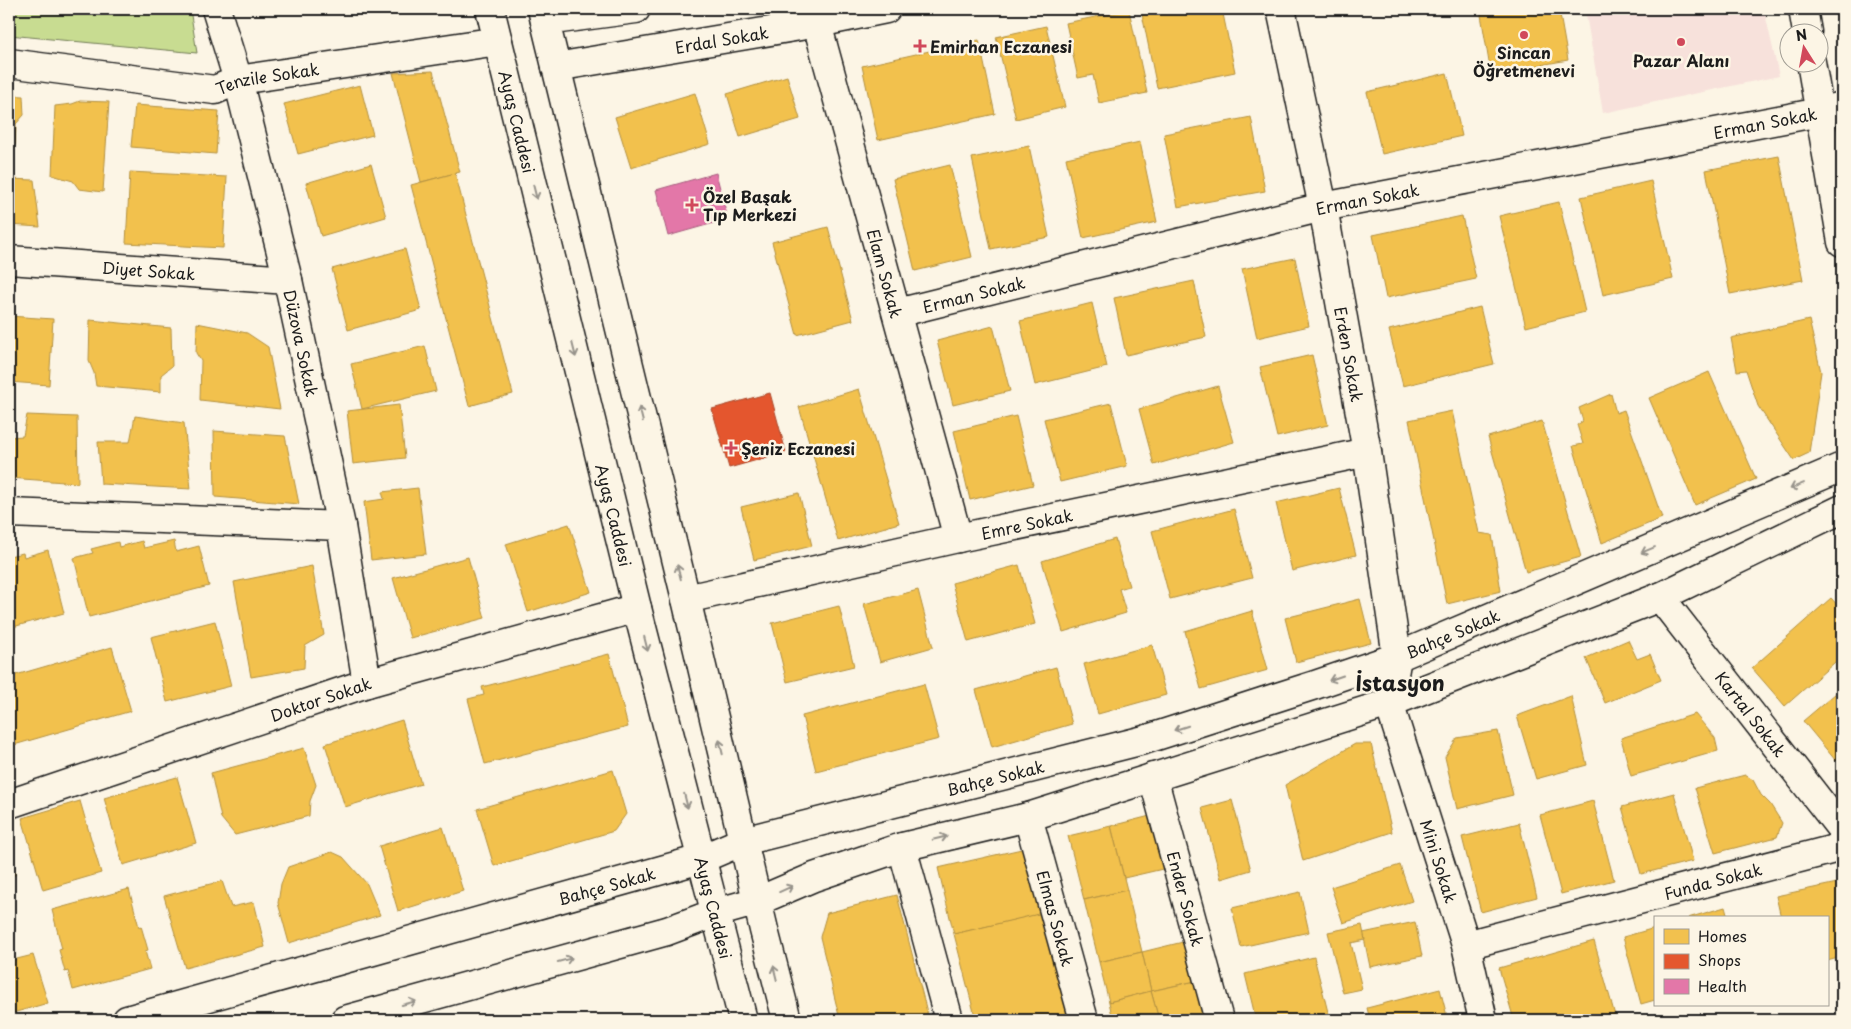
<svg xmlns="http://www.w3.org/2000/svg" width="1851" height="1029" viewBox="0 0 1851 1029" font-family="'Playpen Sans',sans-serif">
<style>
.built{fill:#f7e1db}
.green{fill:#c8dc91;stroke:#727c56}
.homes{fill:#f2c14e;stroke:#b2903f}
.shops{fill:#e4572e;stroke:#a84529}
.health{fill:#e377a8;stroke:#a75c7e}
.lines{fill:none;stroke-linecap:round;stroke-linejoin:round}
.street-casing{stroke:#1c1c1c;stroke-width:31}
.secondary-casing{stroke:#1c1c1c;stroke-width:31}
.street{stroke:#fcf5e5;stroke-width:28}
.secondary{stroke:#fcf5e5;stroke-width:28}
.oneway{stroke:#97938b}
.poi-dot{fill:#d1495b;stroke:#fcf5e5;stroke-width:2}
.labels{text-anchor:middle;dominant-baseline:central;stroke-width:5;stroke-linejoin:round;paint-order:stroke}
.street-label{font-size:16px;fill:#1c1c1c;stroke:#fcf5e5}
.poi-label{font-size:16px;font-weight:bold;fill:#1c1c1c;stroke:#fcf5e5;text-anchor:start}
.district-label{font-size:21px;font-weight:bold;fill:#1c1c1c;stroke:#fcf5e5}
</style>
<rect width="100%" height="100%" fill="#fcf5e5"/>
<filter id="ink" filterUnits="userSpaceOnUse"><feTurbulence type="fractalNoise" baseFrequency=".02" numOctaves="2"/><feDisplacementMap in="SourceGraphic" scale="10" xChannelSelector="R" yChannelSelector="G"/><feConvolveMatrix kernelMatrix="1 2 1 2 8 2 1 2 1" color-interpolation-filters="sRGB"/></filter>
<g filter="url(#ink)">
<polygon class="built" points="1585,9 1764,9 1779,76 1603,113"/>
<polygon class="green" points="9,9 190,9 197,53 9,35"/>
<g class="homes">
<polygon points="1141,9 1222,9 1235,72 1157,88"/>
<polygon points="1480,9 1559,9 1568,60 1491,74"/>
<polygon points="1129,10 1147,93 1099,103 1093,75 1078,78 1066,23"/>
<polygon points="1046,26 1065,107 1016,119 996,37"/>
<polygon points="979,40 995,114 878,140 862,66"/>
<polygon points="433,71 460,172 421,182 393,73"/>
<polygon points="1447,73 1462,136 1382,154 1367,92"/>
<polygon points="787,76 800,119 740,137 727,94"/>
<polygon points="360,85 373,135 298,154 284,104"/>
<polygon points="695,93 710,144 631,168 615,117"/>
<polygon points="9,95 23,96 24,115 16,124 15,145 9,145"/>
<polygon points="80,101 109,102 103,192 79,189 73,181 52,175 55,106 72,104"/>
<polygon points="135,105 219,111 216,154 131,147"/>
<polygon points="1251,117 1265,191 1178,207 1164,134"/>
<polygon points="1140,142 1157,222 1083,238 1066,158"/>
<polygon points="1029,146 1049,237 991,249 972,158"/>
<polygon points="1779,156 1803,280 1730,294 1706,170"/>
<polygon points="371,164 386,217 321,236 306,183"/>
<polygon points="950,165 972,257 915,271 893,179"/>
<polygon points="130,172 227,177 223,248 126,243"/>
<polygon points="455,173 513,394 469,406 411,185"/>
<polygon points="9,179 34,180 40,227 9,225"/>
<polygon points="1651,181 1673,279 1603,295 1581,197"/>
<polygon points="1559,202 1585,312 1526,327 1499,216"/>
<polygon points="1462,216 1476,279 1386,298 1373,235"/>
<polygon points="828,227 853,320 797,335 772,242"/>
<polygon points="405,249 421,310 348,330 332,269"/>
<polygon points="1295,258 1309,326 1257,338 1242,269"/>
<polygon points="1194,281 1206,337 1126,355 1114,298"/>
<polygon points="1092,303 1107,367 1035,385 1020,321"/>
<polygon points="1480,307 1494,364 1403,386 1389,330"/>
<polygon points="9,316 53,319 49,385 9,382"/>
<polygon points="90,320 171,328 172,366 161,375 161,392 96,386 94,373 89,361"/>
<polygon points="1809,320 1821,372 1809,453 1794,460 1758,406 1746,370 1737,371 1731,338"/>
<polygon points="197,323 247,333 268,347 280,409 200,400 201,361 196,353"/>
<polygon points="993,326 1010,391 953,405 937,341"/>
<polygon points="425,346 436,391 362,409 351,364"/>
<polygon points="1312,355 1328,425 1277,437 1260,367"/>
<polygon points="1709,372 1756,479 1695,505 1649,398"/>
<polygon points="1218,386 1234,442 1154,465 1139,409"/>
<polygon points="859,389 899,523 838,541 799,407"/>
<polygon points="1611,394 1616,413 1624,410 1662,518 1602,543 1573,446 1583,444 1577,425 1583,421 1579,408"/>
<polygon points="1111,403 1127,466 1060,482 1044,419"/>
<polygon points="399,405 405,458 353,464 347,411"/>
<polygon points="1452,411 1479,533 1492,535 1501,591 1447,604 1409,420"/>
<polygon points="27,415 77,417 78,483 9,478 9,437 23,436"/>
<polygon points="135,416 184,423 191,489 101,484 98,442 130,442"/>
<polygon points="1016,416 1033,485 970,500 954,431"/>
<polygon points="1542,421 1581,557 1526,572 1488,437"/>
<polygon points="214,431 285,436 299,504 215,497"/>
<polygon points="418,488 426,554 371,560 364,502 384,499 382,492"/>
<polygon points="1339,488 1356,555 1292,571 1276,503"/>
<polygon points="799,493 812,546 754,560 741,507"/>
<polygon points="1234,509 1252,578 1170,599 1152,531"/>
<polygon points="569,524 591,592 528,612 506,544"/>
<polygon points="1115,539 1129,586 1119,589 1126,613 1063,632 1042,561"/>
<polygon points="142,541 144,548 174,541 176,552 199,546 209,586 89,617 74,558 93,553 91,549 118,542 119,547"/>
<polygon points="48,550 64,613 9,628 9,556 23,553 24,557"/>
<polygon points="468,557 485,618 410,638 393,578"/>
<polygon points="1019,565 1035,624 968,642 952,583"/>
<polygon points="312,566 324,635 305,646 304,668 251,677 234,582"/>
<polygon points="918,590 933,647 880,662 864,604"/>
<polygon points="1831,598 1842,610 1842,656 1785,706 1752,668"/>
<polygon points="1360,599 1371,643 1296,662 1285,618"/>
<polygon points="839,606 854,666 787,682 772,623"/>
<polygon points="1252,611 1268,670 1201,689 1185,631"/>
<polygon points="215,621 231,686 167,702 151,637"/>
<polygon points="1628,640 1637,659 1650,654 1661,680 1605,703 1586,658"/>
<polygon points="1152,645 1166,695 1098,714 1084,664"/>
<polygon points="112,647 131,711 14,745 9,725 9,677"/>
<polygon points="609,654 628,727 485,764 468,699 484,695 482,687"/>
<polygon points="1056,667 1072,724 992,747 976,690"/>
<polygon points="924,684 939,739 816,771 802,716"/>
<polygon points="1842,688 1842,756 1836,761 1803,721"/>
<polygon points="1571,696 1587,765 1536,779 1517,716"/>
<polygon points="1695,714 1715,738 1718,751 1631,776 1621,738"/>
<polygon points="402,720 421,784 345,807 325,744"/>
<polygon points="1498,731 1513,795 1457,809 1445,757 1457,738"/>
<polygon points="1355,744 1371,744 1392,832 1303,861 1285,785"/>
<polygon points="304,748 316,785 310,801 309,816 235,835 221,818 211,773"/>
<polygon points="613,770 626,814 614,831 494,866 477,809"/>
<polygon points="1745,775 1753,780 1761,795 1770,804 1782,823 1777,837 1715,853 1695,788"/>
<polygon points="177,777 196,843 123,865 104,798"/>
<polygon points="1674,793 1693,861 1641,874 1622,807"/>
<polygon points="1232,800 1251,870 1221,879 1202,808"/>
<polygon points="80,801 101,873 43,890 22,818"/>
<polygon points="1593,801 1614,880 1561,894 1540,815"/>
<polygon points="1154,815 1167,868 1124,878 1111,826"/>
<polygon points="1519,823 1537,897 1481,912 1462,837"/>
<polygon points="1111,826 1127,890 1084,900 1068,836"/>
<polygon points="443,827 463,891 398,911 379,846"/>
<polygon points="1026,848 1041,914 954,934 938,868"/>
<polygon points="332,852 343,857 367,884 380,915 289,943 278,903 281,884 288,867"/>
<polygon points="9,855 15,875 9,877"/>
<polygon points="1400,865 1412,901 1343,923 1331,887"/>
<polygon points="222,881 231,907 254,902 265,947 185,968 164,896"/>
<polygon points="1842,882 1842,957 1827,961 1827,918 1781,918 1776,896"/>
<polygon points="129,889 139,927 141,926 148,950 145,951 150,969 73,990 68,971 65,972 59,950 62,949 52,910"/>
<polygon points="1127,890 1142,952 1099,962 1084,900"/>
<polygon points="1300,892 1309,932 1241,947 1232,908"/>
<polygon points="897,895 929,1020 840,1020 820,937 827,913"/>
<polygon points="1725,907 1728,918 1688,918"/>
<polygon points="1047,912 1072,1020 976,1020 954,934"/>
<polygon points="1415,922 1422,956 1370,967 1363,933"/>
<polygon points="1362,925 1365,940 1351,943 1362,989 1343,993 1328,932"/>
<polygon points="1655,928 1655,1000 1641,1004 1623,937"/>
<polygon points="1187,941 1196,981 1151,991 1142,952"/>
<polygon points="1594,941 1616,1019 1514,1020 1499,968"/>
<polygon points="9,946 13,960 33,955 48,1003 9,1014"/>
<polygon points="1142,952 1151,991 1109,1002 1099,962"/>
<polygon points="1314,957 1330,1020 1256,1020 1245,974"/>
<polygon points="1196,981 1206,1020 1159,1020 1151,991"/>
<polygon points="1440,989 1448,1020 1370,1020 1367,1008"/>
<polygon points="1151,991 1159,1020 1113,1020 1109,1002"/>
</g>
<polygon class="shops" points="770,393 786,452 729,468 712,409"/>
<polygon class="health" points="716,173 728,219 668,236 656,190"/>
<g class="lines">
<defs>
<g id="street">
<path id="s1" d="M216,9L238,80L288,280L341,526L367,683"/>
<path id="s2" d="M813,9L958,538"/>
<path id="s3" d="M1281,9L1323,207L1367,452L1397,657L1389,703L1466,945L1483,1020"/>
<polyline points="1803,9 1807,32"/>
<polyline points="545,21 636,9"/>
<polyline points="1811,62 1842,242"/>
<path id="s4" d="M9,63L215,90L238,80L498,41"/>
<path id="s5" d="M556,67L818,23L886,9"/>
<path id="s6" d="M9,260L288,280"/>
<path id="s7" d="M897,313L1323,207L1820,112L1842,106"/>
<polyline points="9,513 341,526"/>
<path id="s8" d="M1660,597L1842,830"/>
<path id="s9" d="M686,599L958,538L1367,452"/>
<path id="s10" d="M1153,777L1219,1020"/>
<path id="s11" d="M9,804L367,683L637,608"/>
<path id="s12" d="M1028,817L1084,1020"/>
<polyline points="902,847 949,1020"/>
<path id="s13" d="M1466,945L1842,847"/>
</g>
<g id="secondary">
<path id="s14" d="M490,9L637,608L743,1020"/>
<polyline points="542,9 686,599 764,930 787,1020"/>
<path id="s15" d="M127,1020L701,859L743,841L1144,740L1315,685L1397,657L1842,467"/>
<polyline points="345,1020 667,931 715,913 758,901 814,877 902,847 1028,817 1389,703 1660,597 1842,509"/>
</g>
</defs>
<use href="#street" class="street-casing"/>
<use href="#secondary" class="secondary-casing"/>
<use href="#street" class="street"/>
<use href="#secondary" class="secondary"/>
</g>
<defs><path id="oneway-shaft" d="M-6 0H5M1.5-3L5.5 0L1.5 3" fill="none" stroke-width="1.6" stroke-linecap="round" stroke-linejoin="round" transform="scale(1.25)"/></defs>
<g class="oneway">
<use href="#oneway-shaft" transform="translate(535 192) rotate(76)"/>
<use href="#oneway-shaft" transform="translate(574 350) rotate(76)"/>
<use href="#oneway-shaft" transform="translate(641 414) rotate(-104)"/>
<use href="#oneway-shaft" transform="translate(1797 486) rotate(157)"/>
<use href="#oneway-shaft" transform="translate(1648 550) rotate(157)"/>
<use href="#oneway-shaft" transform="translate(679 572) rotate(-104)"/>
<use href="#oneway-shaft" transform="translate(646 644) rotate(76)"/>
<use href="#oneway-shaft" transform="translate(1336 678) rotate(161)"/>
<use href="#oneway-shaft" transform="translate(1181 728) rotate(162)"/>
<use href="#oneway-shaft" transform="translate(721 747) rotate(-103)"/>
<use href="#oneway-shaft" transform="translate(686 801) rotate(76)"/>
<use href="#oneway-shaft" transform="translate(940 838) rotate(-13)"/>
<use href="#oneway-shaft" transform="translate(786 889) rotate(-24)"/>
<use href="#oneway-shaft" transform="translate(565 960) rotate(-15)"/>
<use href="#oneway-shaft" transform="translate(775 973) rotate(-104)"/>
<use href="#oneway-shaft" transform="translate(409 1003) rotate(-15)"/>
</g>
</g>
<g class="poi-dot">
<circle cx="1524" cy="35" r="5"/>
<circle cx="1681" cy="42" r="5"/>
<path d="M917.5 38.5h5v5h5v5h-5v5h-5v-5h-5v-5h5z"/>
<path d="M689.5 197.5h5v5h5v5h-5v5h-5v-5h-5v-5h5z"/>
<path d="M728.5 440.5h5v5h5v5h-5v5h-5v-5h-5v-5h5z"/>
</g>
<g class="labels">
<g class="street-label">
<text stroke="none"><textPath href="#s5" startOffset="168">Erdal Sokak</textPath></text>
<text stroke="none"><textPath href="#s4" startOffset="262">Tenzile Sokak</textPath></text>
<text stroke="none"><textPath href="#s14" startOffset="116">Ayaş Caddesi</textPath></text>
<text stroke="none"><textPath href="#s7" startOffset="889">Erman Sokak</textPath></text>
<text stroke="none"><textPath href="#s7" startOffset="484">Erman Sokak</textPath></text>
<text stroke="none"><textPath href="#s6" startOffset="140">Diyet Sokak</textPath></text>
<text stroke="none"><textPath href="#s2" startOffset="274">Elam Sokak</textPath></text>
<text stroke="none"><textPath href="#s7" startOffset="79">Erman Sokak</textPath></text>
<text stroke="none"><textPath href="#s1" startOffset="345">Düzova Sokak</textPath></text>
<text stroke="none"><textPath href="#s3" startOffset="352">Erden Sokak</textPath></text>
<text stroke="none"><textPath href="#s14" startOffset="521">Ayaş Caddesi</textPath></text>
<text stroke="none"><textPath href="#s9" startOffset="349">Emre Sokak</textPath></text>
<text stroke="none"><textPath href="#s15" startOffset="1382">Bahçe Sokak</textPath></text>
<text stroke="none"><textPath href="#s11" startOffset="329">Doktor Sokak</textPath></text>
<text stroke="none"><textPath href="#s8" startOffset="148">Kartal Sokak</textPath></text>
<text stroke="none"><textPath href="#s15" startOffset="902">Bahçe Sokak</textPath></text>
<text stroke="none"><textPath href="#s3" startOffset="871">Mini Sokak</textPath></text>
<text stroke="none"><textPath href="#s13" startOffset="255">Funda Sokak</textPath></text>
<text stroke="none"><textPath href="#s15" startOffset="498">Bahçe Sokak</textPath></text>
<text stroke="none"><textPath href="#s10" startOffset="126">Ender Sokak</textPath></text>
<text stroke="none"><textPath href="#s14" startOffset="926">Ayaş Caddesi</textPath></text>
<text stroke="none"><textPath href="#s12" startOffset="105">Elmas Sokak</textPath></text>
</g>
<g class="poi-label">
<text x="930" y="46">Emirhan Eczanesi</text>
<text x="1524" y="52" text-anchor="middle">Sincan<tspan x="1524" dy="18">Öğretmenevi</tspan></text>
<text x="1681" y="60" text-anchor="middle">Pazar Alanı</text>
<text x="703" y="196">Özel Başak<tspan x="703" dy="18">Tıp Merkezi</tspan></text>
<text x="741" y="448">Şeniz Eczanesi</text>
</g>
<g class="district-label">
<text x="1400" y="682">İstasyon</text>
</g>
</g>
<rect width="1851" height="1029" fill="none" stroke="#fcf5e5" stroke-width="30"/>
<rect x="15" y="15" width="1821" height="999" fill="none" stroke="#1c1c1c" stroke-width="2" filter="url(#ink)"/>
<rect x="1654" y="916" width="175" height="90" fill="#fcf5e5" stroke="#a29e95"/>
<rect x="1664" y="929" width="25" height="15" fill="#f2c14e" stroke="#a29e95"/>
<text x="1698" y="942" font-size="15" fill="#1c1c1c">Homes</text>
<rect x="1664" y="954" width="25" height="15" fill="#e4572e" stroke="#a29e95"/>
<text x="1698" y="966" font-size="15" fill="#1c1c1c">Shops</text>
<rect x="1664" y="979" width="25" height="15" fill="#e377a8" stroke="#a29e95"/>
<text x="1698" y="992" font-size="15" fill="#1c1c1c">Health</text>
<g transform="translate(1804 48) rotate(349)"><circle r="24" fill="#fcf5e5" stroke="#a29e95"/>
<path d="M0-4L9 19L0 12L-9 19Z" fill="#d1495b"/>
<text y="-8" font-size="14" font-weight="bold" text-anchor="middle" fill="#1c1c1c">N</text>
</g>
</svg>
